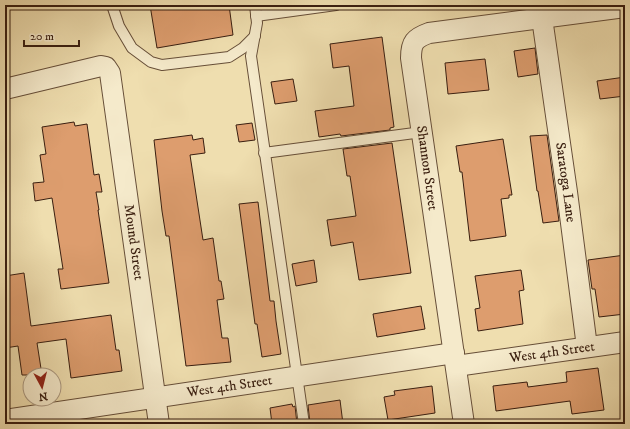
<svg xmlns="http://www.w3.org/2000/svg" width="630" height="429" viewBox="0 0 630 429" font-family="'IM FELL DW Pica',serif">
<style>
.building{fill:#dd9d6e;stroke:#391e10}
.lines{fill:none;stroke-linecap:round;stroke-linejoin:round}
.lane-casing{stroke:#664e38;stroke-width:12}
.street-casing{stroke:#664e38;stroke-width:22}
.lane{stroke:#f5eacb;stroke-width:10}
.street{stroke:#f5eacb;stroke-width:20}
.labels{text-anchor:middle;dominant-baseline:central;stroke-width:3;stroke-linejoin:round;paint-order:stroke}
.street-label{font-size:14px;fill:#391e10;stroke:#f5eacb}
</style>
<rect width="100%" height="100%" fill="#efdeaf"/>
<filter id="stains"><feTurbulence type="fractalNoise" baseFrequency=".005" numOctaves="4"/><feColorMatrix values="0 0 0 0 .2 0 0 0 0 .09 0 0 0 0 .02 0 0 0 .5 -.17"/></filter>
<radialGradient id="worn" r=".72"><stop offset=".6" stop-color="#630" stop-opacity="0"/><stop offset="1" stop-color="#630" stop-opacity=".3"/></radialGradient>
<g class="building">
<polygon points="150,5 229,5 233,35 157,48"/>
<polygon points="382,37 394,127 390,128 390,130 341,136 340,134 319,137 315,111 354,106 349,66 333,68 330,44"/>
<polygon points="535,48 538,74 518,77 514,51"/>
<polygon points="485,59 489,90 448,94 445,63"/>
<polygon points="625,77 625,96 600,99 597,81"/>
<polygon points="293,79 297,101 275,104 271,82"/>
<polygon points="74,122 75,126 87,124 94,175 99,174 102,192 96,192 99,210 98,210 109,283 61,289 58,269 63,269 52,198 35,201 33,183 44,182 40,155 46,154 42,127"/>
<polygon points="252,123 255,140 239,142 236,125"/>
<polygon points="192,135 193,140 203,138 205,153 190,155 203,240 213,238 219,281 221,281 224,299 217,300 222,338 228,338 231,362 186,366 169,236 166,236 162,211 154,140"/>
<polygon points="547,135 559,221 543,223 538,191 537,191 530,136"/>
<polygon points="503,139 512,195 509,195 509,198 501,199 506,236 470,241 462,172 460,172 456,146"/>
<polygon points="392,143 411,273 359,280 353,242 331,246 327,220 356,216 350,176 347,176 343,149"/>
<polygon points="258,202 270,301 274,301 276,321 281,354 262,357 257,324 255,324 239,204"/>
<polygon points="625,255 625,314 599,317 595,289 592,289 588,260"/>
<polygon points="314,260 317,282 296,286 292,264"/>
<polygon points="521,270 524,290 519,291 523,324 478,331 475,309 480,308 475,276"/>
<polygon points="24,273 31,326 111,315 116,350 119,350 122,371 71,378 66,339 37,343 42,375 22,375 18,346 5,348 5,324 9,324 5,294 5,276"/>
<polygon points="421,306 425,329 377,337 373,314"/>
<polygon points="598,368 604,410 572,414 570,401 496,411 493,386 527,382 528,387 567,382 566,372"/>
<polygon points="432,386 435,413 388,420 384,397 395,395 394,391"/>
<polygon points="340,400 343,424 310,424 308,405"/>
<polygon points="292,404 293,407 295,406 297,424 272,424 270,408"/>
</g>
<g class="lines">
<defs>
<g id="lane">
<polyline points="112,5 119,26 132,48 151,62 162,65 229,57 243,48 255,36"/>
<polyline points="255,5 257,23 251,56 304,424"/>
<polyline points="256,16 336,5"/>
<polyline points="264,153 422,132"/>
</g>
<g id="street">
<path id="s1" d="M542,18L567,192L587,347"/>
<path id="s2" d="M5,89L101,66L106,67L110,73L159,424"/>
<path id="s3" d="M456,366L625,342"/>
<path id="s4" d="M5,420L454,353"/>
<path d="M464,424L411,58C411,42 415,38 429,33L625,7"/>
</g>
</defs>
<use href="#lane" class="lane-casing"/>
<use href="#street" class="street-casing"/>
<use href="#lane" class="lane"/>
<use href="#street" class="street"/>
</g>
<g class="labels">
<g class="street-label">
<text transform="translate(427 168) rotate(82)">Shannon Street</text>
<text stroke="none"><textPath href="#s1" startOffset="166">Saratoga Lane</textPath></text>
<text stroke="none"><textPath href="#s2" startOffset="282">Mound Street</textPath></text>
<text stroke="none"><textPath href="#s3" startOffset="97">West 4th Street</textPath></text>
<text stroke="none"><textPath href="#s4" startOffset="227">West 4th Street</textPath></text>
</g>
</g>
<rect width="630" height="429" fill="none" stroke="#efdeaf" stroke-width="20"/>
<rect x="6" y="6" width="618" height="417" fill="none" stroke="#391e10" stroke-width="2"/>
<rect x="10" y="10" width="610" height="409" fill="none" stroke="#391e10"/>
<g transform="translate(42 387) rotate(173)"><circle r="19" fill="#f5eacb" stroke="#aa9880"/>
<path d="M0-3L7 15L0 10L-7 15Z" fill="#8f2418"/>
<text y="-6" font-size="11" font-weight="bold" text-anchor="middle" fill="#391e10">N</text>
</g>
<path d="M24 40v6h55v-6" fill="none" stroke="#391e10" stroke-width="2"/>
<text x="30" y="40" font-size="12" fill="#391e10" stroke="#f5eacb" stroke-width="3" paint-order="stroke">20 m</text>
<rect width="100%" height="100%" filter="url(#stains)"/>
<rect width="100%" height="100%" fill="url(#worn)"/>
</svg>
